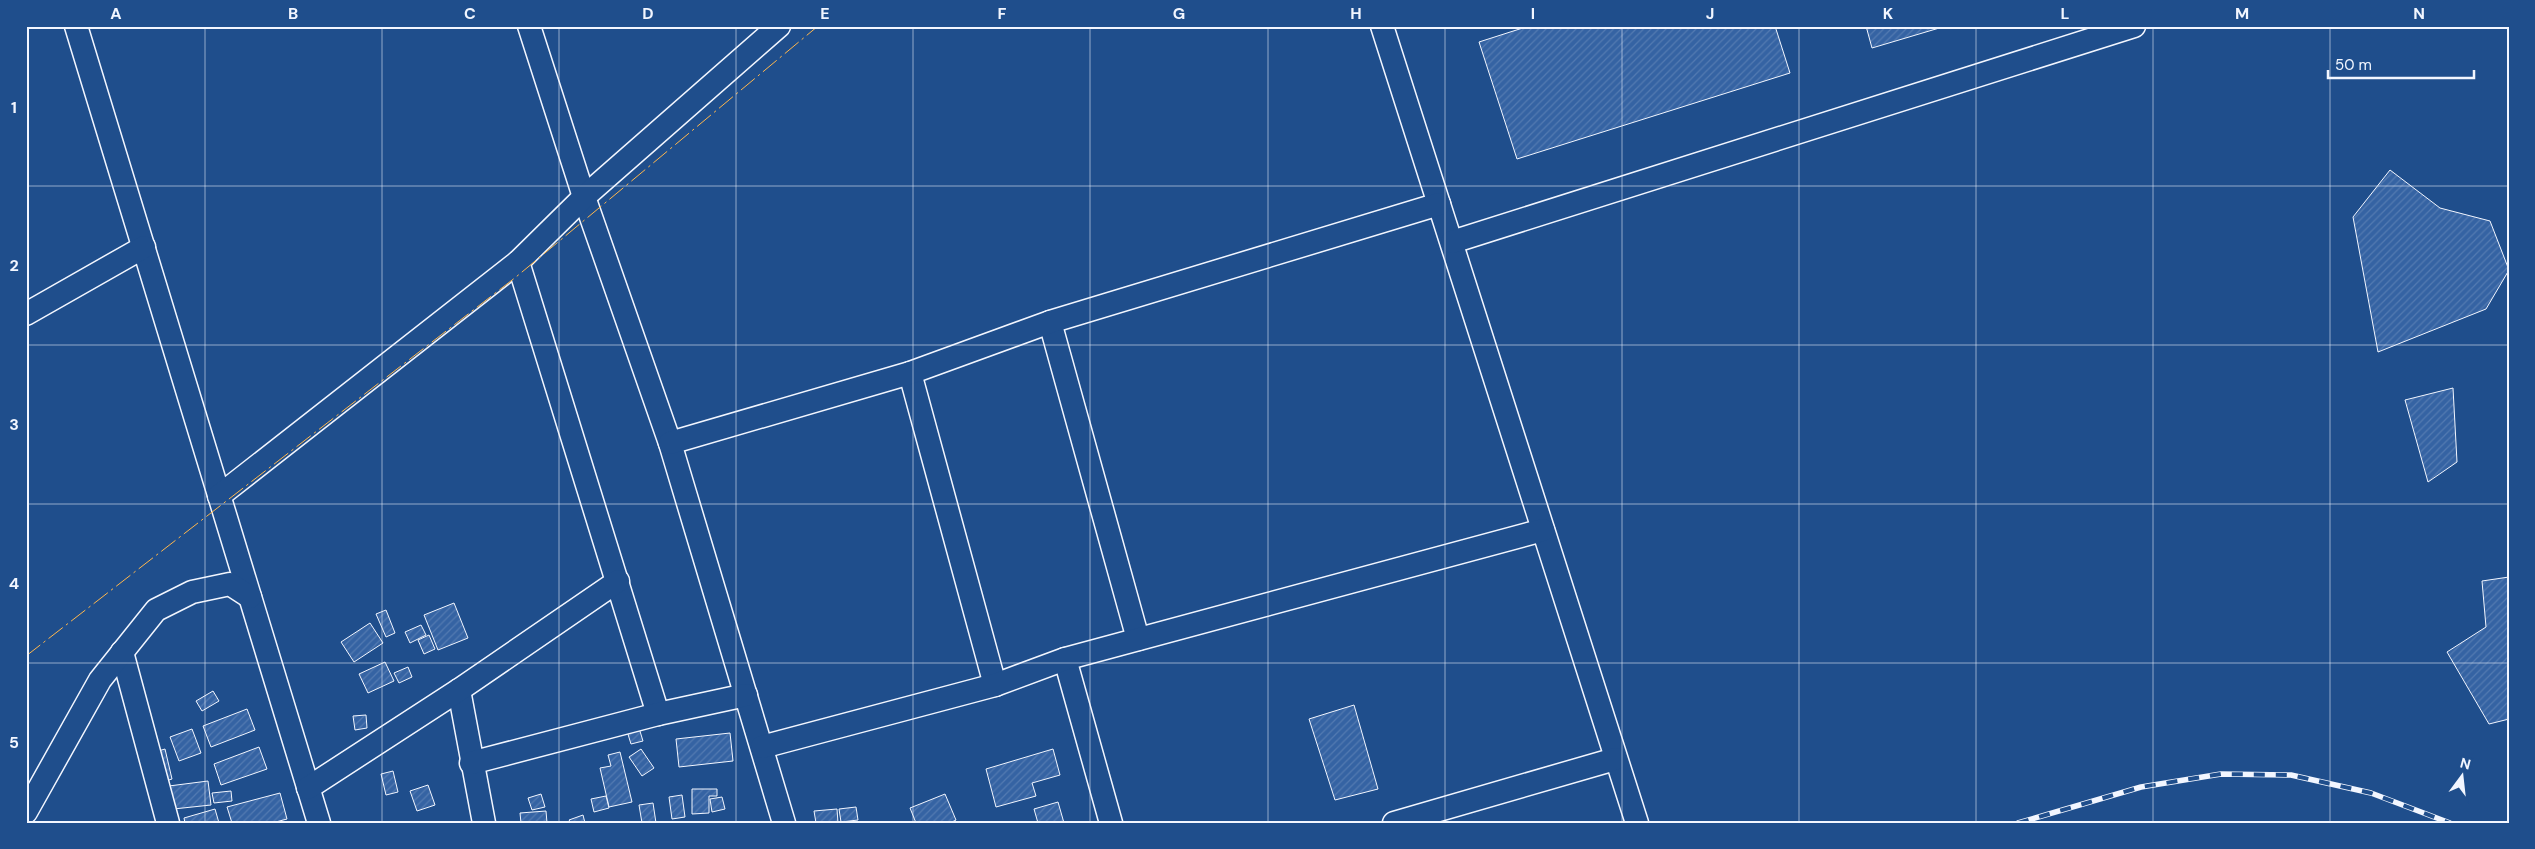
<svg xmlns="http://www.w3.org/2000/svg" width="2535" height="849" viewBox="0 0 2535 849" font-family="'DM Sans',sans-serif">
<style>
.building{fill:url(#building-hatch);stroke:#f2f6ff}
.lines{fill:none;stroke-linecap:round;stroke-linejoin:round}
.minor-casing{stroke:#f2f6ff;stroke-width:25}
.minor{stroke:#1f4e8c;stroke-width:22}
.rail-casing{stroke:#f2f6ff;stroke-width:5.5}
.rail{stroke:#1f4e8c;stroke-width:4;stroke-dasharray:11;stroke-linecap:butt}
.power{stroke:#ffb74d;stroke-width:1;stroke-dasharray:18 4 2.5 4;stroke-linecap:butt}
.grid{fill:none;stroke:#f2f6ff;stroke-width:1;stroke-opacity:0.55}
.neatline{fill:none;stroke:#f2f6ff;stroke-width:2}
.grid-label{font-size:16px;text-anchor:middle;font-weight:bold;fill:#f2f6ff}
</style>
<defs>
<pattern id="building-hatch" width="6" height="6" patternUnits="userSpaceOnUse" patternTransform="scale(1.25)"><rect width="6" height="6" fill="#3563a3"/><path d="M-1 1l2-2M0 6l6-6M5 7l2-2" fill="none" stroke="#537ab1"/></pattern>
</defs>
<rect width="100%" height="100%" fill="#1f4e8c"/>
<g class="building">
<polygon points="1529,26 1775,26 1790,73 1517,159 1479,42"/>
<polygon points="1866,26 1946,26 1872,48"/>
<polygon points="2390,170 2440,208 2490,221 2509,270 2486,309 2378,352 2353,217"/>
<polygon points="2453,388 2457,462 2428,482 2405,400"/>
<polygon points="2509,577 2509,719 2489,724 2447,652 2486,627 2482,581"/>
<polygon points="454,603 468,638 438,650 424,615"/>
<polygon points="386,610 395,633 386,637 376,614"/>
<polygon points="370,623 383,643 354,662 341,642"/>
<polygon points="421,625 426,635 410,643 405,632"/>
<polygon points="429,635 435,649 424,654 418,640"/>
<polygon points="385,662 394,681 368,693 359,674"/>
<polygon points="408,667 412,677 399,683 394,673"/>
<polygon points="213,691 219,701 202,711 196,701"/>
<polygon points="1354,705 1378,789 1335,800 1309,719"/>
<polygon points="247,709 255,730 211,747 203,726"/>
<polygon points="366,715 367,728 355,730 353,716"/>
<polygon points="639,728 643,741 631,744 627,731"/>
<polygon points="192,729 201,753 179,761 170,737"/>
<polygon points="730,733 733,761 679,767 676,739"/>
<polygon points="259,747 267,769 221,785 214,764"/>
<polygon points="165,749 172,779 156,784 148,754"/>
<polygon points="641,749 654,768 642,776 629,757"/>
<polygon points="1053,749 1060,775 1032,783 1036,796 996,807 986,769"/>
<polygon points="620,752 632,802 609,807 600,768 611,766 608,755"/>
<polygon points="393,771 398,792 386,795 381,774"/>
<polygon points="208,781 211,805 164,810 161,787"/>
<polygon points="428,785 435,805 417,811 410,791"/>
<polygon points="692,789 717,789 717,796 709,796 709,813 692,814"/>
<polygon points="231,791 232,801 214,803 212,793"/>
<polygon points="280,793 287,819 272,823 232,823 227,807"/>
<polygon points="541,794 545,807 532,810 528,798"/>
<polygon points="945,794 956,820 950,823 916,823 910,808"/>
<polygon points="682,795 685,817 672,819 669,797"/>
<polygon points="606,796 609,808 594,812 591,799"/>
<polygon points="722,797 725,809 712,812 710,799"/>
<polygon points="1058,802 1064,823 1038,823 1034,809"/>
<polygon points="653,803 656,823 642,823 639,805"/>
<polygon points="856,807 858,820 841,822 839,809"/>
<polygon points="215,809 219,823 185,823 184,818"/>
<polygon points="837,809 838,823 816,823 814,811"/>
<polygon points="546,811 547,823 521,823 520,813"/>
<polygon points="583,815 585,823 571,823 569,820"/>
</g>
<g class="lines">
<defs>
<g id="minor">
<polyline points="76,26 319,823"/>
<polyline points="529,26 584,197 670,443 784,823"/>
<polyline points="1382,26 1637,823"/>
<polyline points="1452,242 2134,26"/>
<polyline points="518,262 658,714"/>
<polyline points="26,314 144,247"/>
<polyline points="1050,322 1138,639"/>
<polyline points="910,373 995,685"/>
<polyline points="670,443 910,373 1050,322 1439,204"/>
<polyline points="219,496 518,262 584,197 779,26"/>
<polyline points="122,652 168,823"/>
<polyline points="1065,659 1111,823"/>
<polyline points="459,690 484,823"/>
<polyline points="762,747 995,685 1065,659 1543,530"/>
<polyline points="471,763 658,714 746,695"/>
<polyline points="308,788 459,690 618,581"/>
<polyline points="26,812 100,680 156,610 192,592 230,584 250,597"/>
<polyline points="1394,823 1615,759"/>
</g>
</defs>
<use href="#minor" class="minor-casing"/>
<use href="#minor" class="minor"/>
<defs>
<polyline id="rail" points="2018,823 2141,787 2221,774 2291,775 2371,793 2450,823"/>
</defs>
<use href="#rail" class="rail-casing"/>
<use href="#rail" class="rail"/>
<polyline class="power" points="26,656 516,277 818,26"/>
</g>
<path class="grid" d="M205,26V823M382,26V823M559,26V823M736,26V823M913,26V823M1090,26V823M1268,26V823M1445,26V823M1622,26V823M1799,26V823M1976,26V823M2153,26V823M2330,26V823M26,186H2509M26,345H2509M26,504H2509M26,663H2509"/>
<rect width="2535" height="849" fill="none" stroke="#1f4e8c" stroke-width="55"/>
<g transform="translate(2462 776) rotate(15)" stroke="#1f4e8c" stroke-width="4" paint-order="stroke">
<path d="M0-4L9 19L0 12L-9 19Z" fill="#f2f6ff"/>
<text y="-8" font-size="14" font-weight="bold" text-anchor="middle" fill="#f2f6ff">N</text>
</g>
<path d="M2328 70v8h146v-8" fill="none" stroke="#f2f6ff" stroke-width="2.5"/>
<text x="2335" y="70" font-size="15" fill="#f2f6ff" stroke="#1f4e8c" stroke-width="4" paint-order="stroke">50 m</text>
<rect x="28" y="28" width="2480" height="794" class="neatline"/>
<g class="grid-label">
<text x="116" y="19">A</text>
<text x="293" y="19">B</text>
<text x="470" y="19">C</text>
<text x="648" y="19">D</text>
<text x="825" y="19">E</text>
<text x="1002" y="19">F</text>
<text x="1179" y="19">G</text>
<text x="1356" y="19">H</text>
<text x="1533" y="19">I</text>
<text x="1710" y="19">J</text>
<text x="1888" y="19">K</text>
<text x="2065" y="19">L</text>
<text x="2242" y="19">M</text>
<text x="2419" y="19">N</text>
<text x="14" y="113">1</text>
<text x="14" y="271">2</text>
<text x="14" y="430">3</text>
<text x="14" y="589">4</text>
<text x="14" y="748">5</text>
</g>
</svg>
